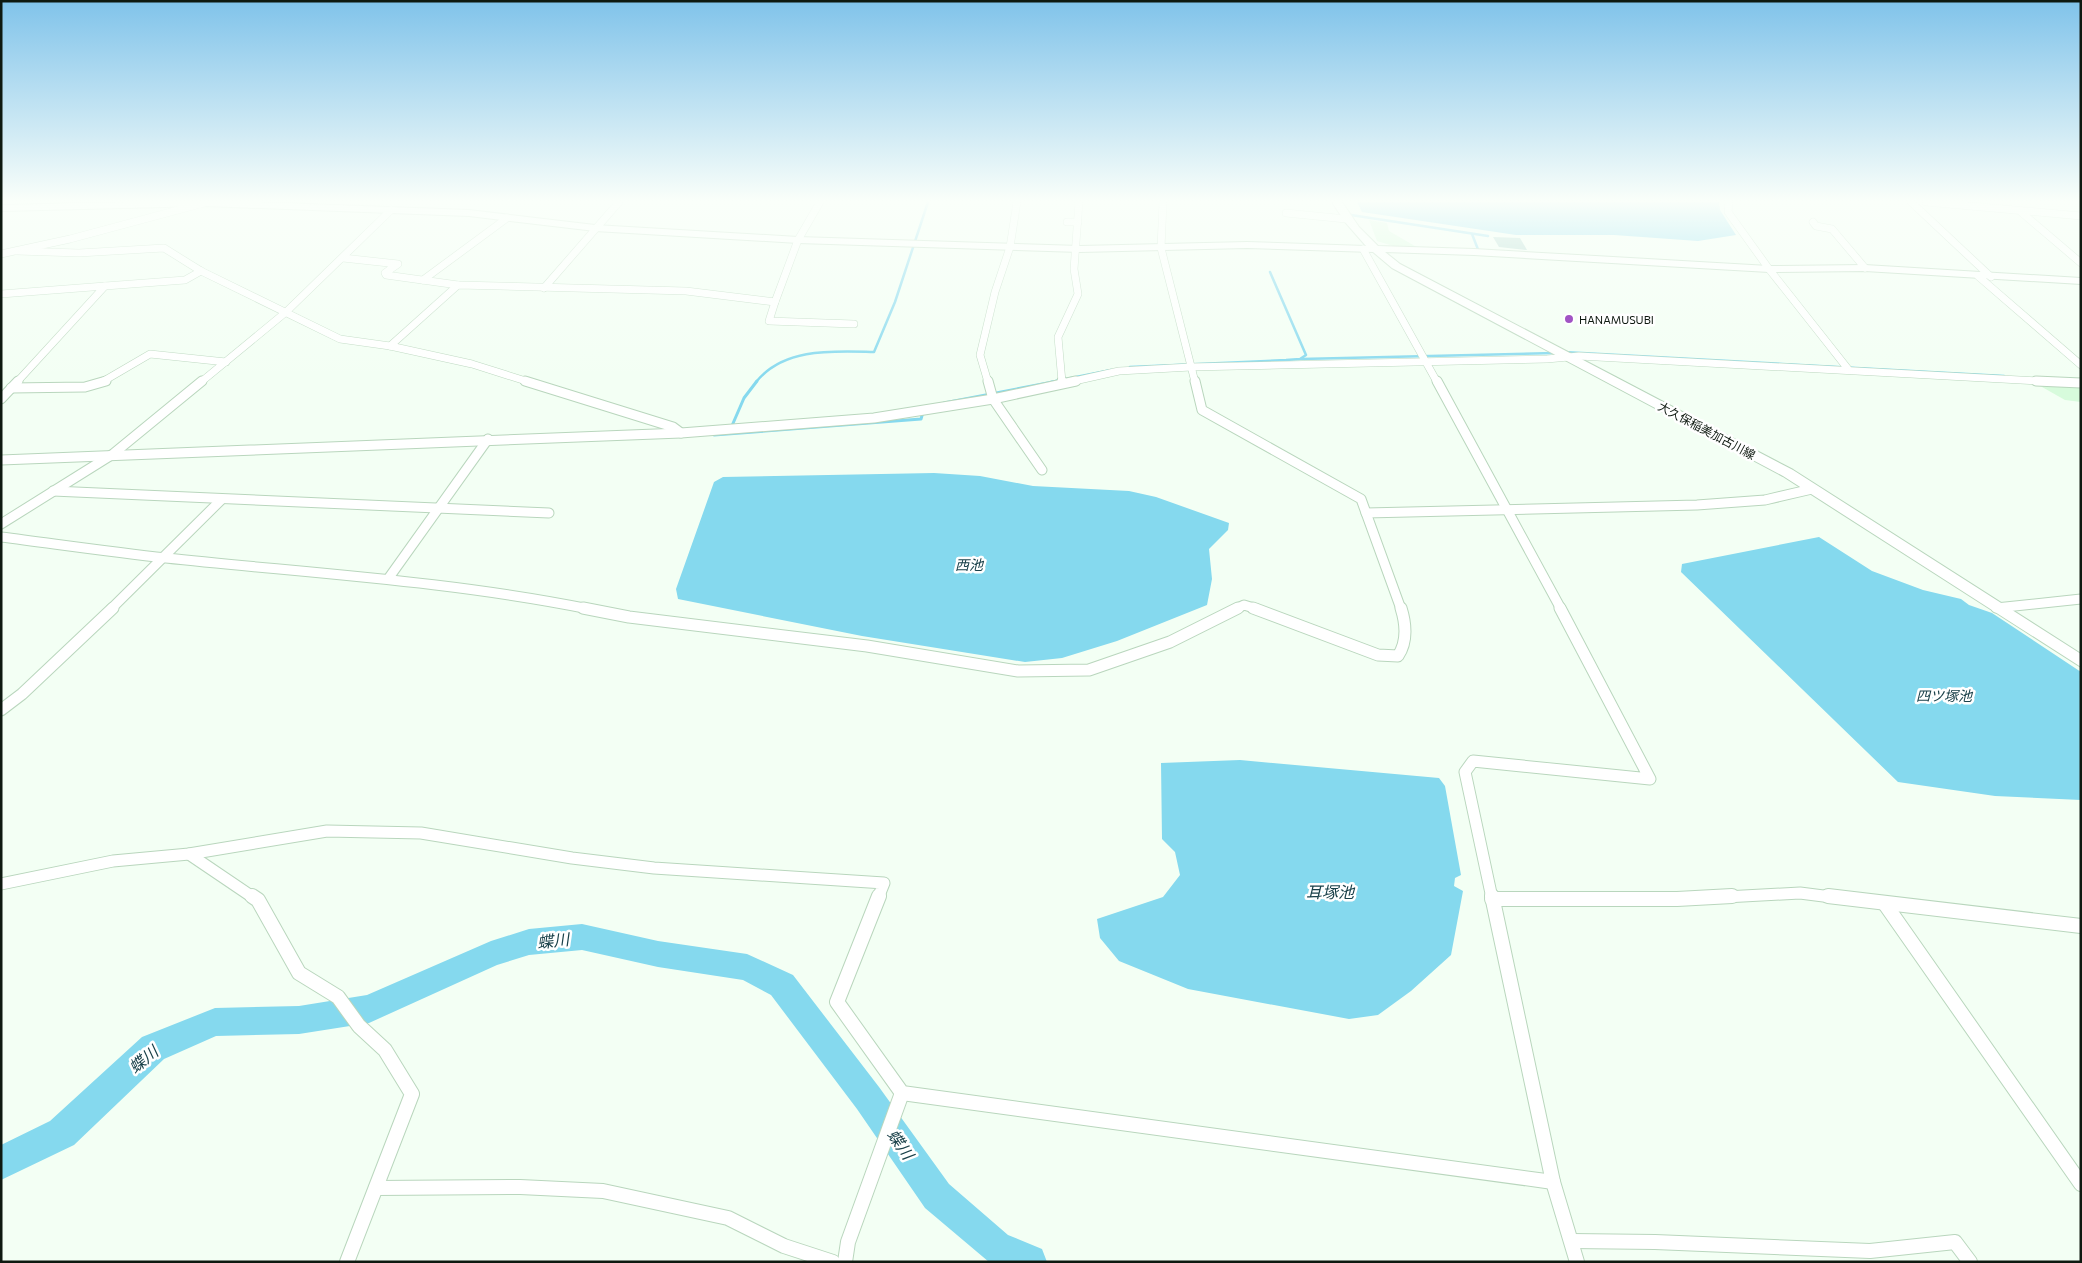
<svg xmlns="http://www.w3.org/2000/svg" width="2082" height="1263" viewBox="0 0 2082 1263" font-family="Commissioner,'Noto Sans JP',sans-serif">
<style>
.built{fill:#d7fbdc}
.water{fill:#85d9ee}
.lines{fill:none;stroke-linecap:round;stroke-linejoin:round}
.stream-far1{stroke:#85d9ee;stroke-width:2.5}
.stream{stroke:#85d9ee;stroke-width:3}
.river{fill:#85d9ee;fill-rule:evenodd}
.building{fill:#a9d4cb}
.minor-far3-casing{stroke:#b9d6bd;stroke-width:8}
.minor-far2-casing{stroke:#b9d6bd;stroke-width:11}
.minor-far1-casing{stroke:#b9d6bd;stroke-width:13}
.minor-casing{stroke:#b9d6bd;stroke-width:16}
.secondary-casing{stroke:#b9d6bd;stroke-width:2}
.minor-far3{stroke:#fff;stroke-width:7}
.minor-far2{stroke:#fff;stroke-width:9}
.minor-far1{stroke:#fff;stroke-width:11}
.minor{stroke:#fff;stroke-width:14}
.secondary{fill:#fff;fill-rule:evenodd}
.poi-dot{fill:#a153c4;stroke:#fff;stroke-width:2}
.labels{text-anchor:middle;dominant-baseline:central;stroke-width:5;stroke-linejoin:round;paint-order:stroke}
.far-poi-label{font-size:11px;fill:#0e1910;stroke:#fff;text-anchor:start}
.street-label{font-size:12px;fill:#0e1910;stroke:#fff}
.water-label{font-size:14px;font-style:italic;fill:#194049;stroke:#fff}
.near-water-label{font-size:16px;font-style:italic;fill:#194049;stroke:#fff}
</style>
<rect width="100%" height="100%" fill="#f3fff4"/>
<g class="built">
<polygon points="1369,220 1387,223 1389,231 1420,249 1400,248 1377,241"/>
<polygon points="2035,383 2081,386 2081,402 2065,400"/>
</g>
<g class="water">
<polygon points="1357,202 1719,202 1720,210 1736,235 1698,241 1614,235 1516,235 1362,212"/>
<polygon points="934,473 980,476 1033,486 1129,491 1156,497 1229,523 1228,530 1209,549 1212,579 1207,605 1117,641 1062,658 1025,662 862,636 678,599 676,589 714,482 723,477"/>
<polygon points="1819,537 1872,571 1923,590 1961,599 1969,605 1992,613 2081,672 2081,800 1995,796 1898,782 1681,572 1682,564"/>
<polygon points="1240,760 1439,778 1445,786 1461,875 1455,878 1454,886 1463,891 1451,955 1411,991 1378,1015 1349,1019 1188,989 1119,961 1100,938 1097,919 1163,897 1180,875 1175,852 1162,839 1161,763"/>
</g>
<g class="lines">
<g class="stream-far1">
<polyline points="1351,215 1488,236"/>
<polyline points="1472,234 1479,252"/>
<polyline points="1564,352 2004,376"/>
<polyline points="1301,359 1554,353"/>
<polyline points="1130,367 1286,360 1300,359 1306,355 1270,272"/>
<path d="M756,382C784,347 834,351 874,352L895,302L928,202"/>
<polyline points="1051,382 1111,370"/>
</g>
<g class="stream">
<polyline points="944,403 1058,381"/>
<polyline points="731,428 744,398 757,381"/>
<polyline points="714,435 921,419 923,412"/>
</g>
<polygon class="river" points="582,924 658,941 747,954 793,975 879,1087 949,1184 1008,1235 1042,1249 1047,1262 989,1262 925,1208 857,1109 771,995 743,980 658,967 582,950 529,955 497,965 369,1023 299,1034 216,1036 164,1059 74,1145 1,1180 1,1145 50,1121 142,1037 215,1008 299,1006 367,995 491,941 529,929"/>
</g>
<polygon class="building" points="1493,237 1520,238 1527,250 1499,247"/>
<g class="lines">
<defs>
<g id="minor-far3">
<polyline points="1163,202 1161,248 1195,382"/>
<polyline points="1729,202 1728,212 1769,269 1848,369"/>
<polyline points="1911,202 1991,277"/>
<polyline points="1926,202 2081,216"/>
<polyline points="2021,212 2081,263"/>
<polyline points="1286,213 1346,219"/>
<polyline points="1067,222 1078,222"/>
<polyline points="1813,222 1816,226 1832,229 1865,268"/>
<polyline points="1363,249 1437,382"/>
<polyline points="17,251 79,253 164,248 201,271 340,339 390,346 472,364 529,382"/>
<polyline points="1,254 70,239 204,203"/>
<polyline points="343,258 398,264 385,273 386,275 458,285"/>
<polyline points="1978,276 2081,365"/>
<polyline points="423,280 507,218"/>
<polyline points="105,286 185,280 201,271"/>
<polyline points="544,288 619,202"/>
<polyline points="1,294 105,286 17,382"/>
<polyline points="775,302 769,321 854,324"/>
<polyline points="390,346 458,285 686,291 775,302 798,240 820,202"/>
<polyline points="102,382 150,354 226,362"/>
<polyline points="201,382 286,312 391,210"/>
<polyline points="988,382 980,355 995,292 1010,247 1017,202"/>
<polyline points="1062,382 1058,337 1078,294 1074,269 1079,202"/>
<polyline points="1070,382 1119,371 1191,367 1547,359 1579,356 2059,382"/>
</g>
<g id="minor-far2">
<polyline points="525,381 673,427 681,433"/>
<polyline points="988,381 993,399 1042,470"/>
<polyline points="1062,381 1062,383"/>
<polyline points="1195,381 1202,410 1361,499 1401,609"/>
<polyline points="1437,381 1561,609"/>
<polyline points="2036,381 2081,383"/>
<polyline points="11,388 85,387 106,381"/>
<polyline points="1,399 18,381"/>
<polyline points="1,460 681,433 874,418 993,399 1076,381"/>
<polyline points="53,491 549,513"/>
<polyline points="1366,513 1697,505 1765,500 1812,489"/>
<polyline points="1,524 113,454 202,381"/>
<path d="M1,537C56,544 111,552 166,558C307,573 450,581 589,609"/>
<polyline points="388,579 488,439"/>
<polyline points="1996,608 2081,599"/>
<polyline points="111,609 222,499"/>
<polyline points="1236,609 1244,605 1257,609"/>
</g>
<g id="minor-far1">
<polyline points="583,608 629,617 867,646 1018,671 1089,670 1170,642 1238,608"/>
<path d="M1253,608L1378,655L1398,656C1408,641 1406,624 1401,608"/>
<polyline points="1,710 22,694 113,608"/>
<polyline points="189,854 254,898"/>
<polyline points="1,884 113,861 189,854 327,831 421,833 572,858 654,868 884,883 878,898"/>
<polyline points="1492,898 1465,772 1473,761 1650,779 1560,608"/>
<polyline points="1707,898 1800,893 1839,898"/>
</g>
<g id="minor">
<polyline points="252,896 258,900 299,973 338,997 359,1026 385,1050 412,1094 347,1262"/>
<polyline points="879,896 837,1002 902,1093 1553,1182"/>
<polyline points="1492,896 1553,1182 1577,1262"/>
<polyline points="1828,896 2081,926"/>
<polyline points="1492,899 1677,899 1732,896"/>
<polyline points="1885,904 2081,1184"/>
<polyline points="376,1188 520,1187 603,1191 728,1218 784,1246 833,1262"/>
<polyline points="1572,1241 1655,1242 1870,1251 1955,1242 1970,1262"/>
<polyline points="845,1262 848,1242 902,1093"/>
</g>
<polygon id="secondary" points="131,202 254,202 469,210 595,225 798,237 1080,246 1247,242 1366,246 1345,222 1332,202 1342,202 1359,227 1378,246 1474,249 1769,266 1865,265 2081,278 2081,284 1865,271 1769,272 1474,255 1385,252 1400,264 1793,470 2081,654 2081,667 1783,476 1392,268 1373,252 1247,248 1080,252 798,243 595,231 469,216 206,206 1,211 1,205"/>
</defs>
<use href="#minor-far3" class="minor-far3-casing"/>
<use href="#minor-far2" class="minor-far2-casing"/>
<use href="#minor-far1" class="minor-far1-casing"/>
<use href="#minor" class="minor-casing"/>
<use href="#secondary" class="secondary-casing"/>
<use href="#minor-far3" class="minor-far3"/>
<use href="#minor-far2" class="minor-far2"/>
<use href="#minor-far1" class="minor-far1"/>
<use href="#minor" class="minor"/>
<use href="#secondary" class="secondary"/>
</g>
<linearGradient id="sky" x2="0" y2="1"><stop stop-color="#80c3ea"/><stop offset="0.53" stop-color="#fafffa"/><stop offset="1" stop-color="#fafffa" stop-opacity="0"/></linearGradient>
<rect width="2082" height="379" fill="url(#sky)"/>
<circle class="poi-dot" cx="1569" cy="319" r="5"/>
<g class="labels">
<g class="far-poi-label">
<text x="1579" y="319">HANAMUSUBI</text>
</g>
<g class="street-label">
<text transform="translate(1707 430) rotate(28)">大久保稲美加古川線</text>
</g>
<g class="water-label">
<text x="969" y="564">西池</text>
<text x="1944" y="695">四ツ塚池</text>
</g>
<g class="near-water-label">
<text x="1330" y="891">耳塚池</text>
<text transform="translate(553 940) rotate(-6)">蝶川</text>
<text transform="translate(143 1059) rotate(-39)">蝶川</text>
<text transform="translate(901 1144) rotate(55)">蝶川</text>
</g>
</g>
<rect width="2082" height="1263" fill="none" stroke="#0e1910" stroke-width="5"/>
</svg>
